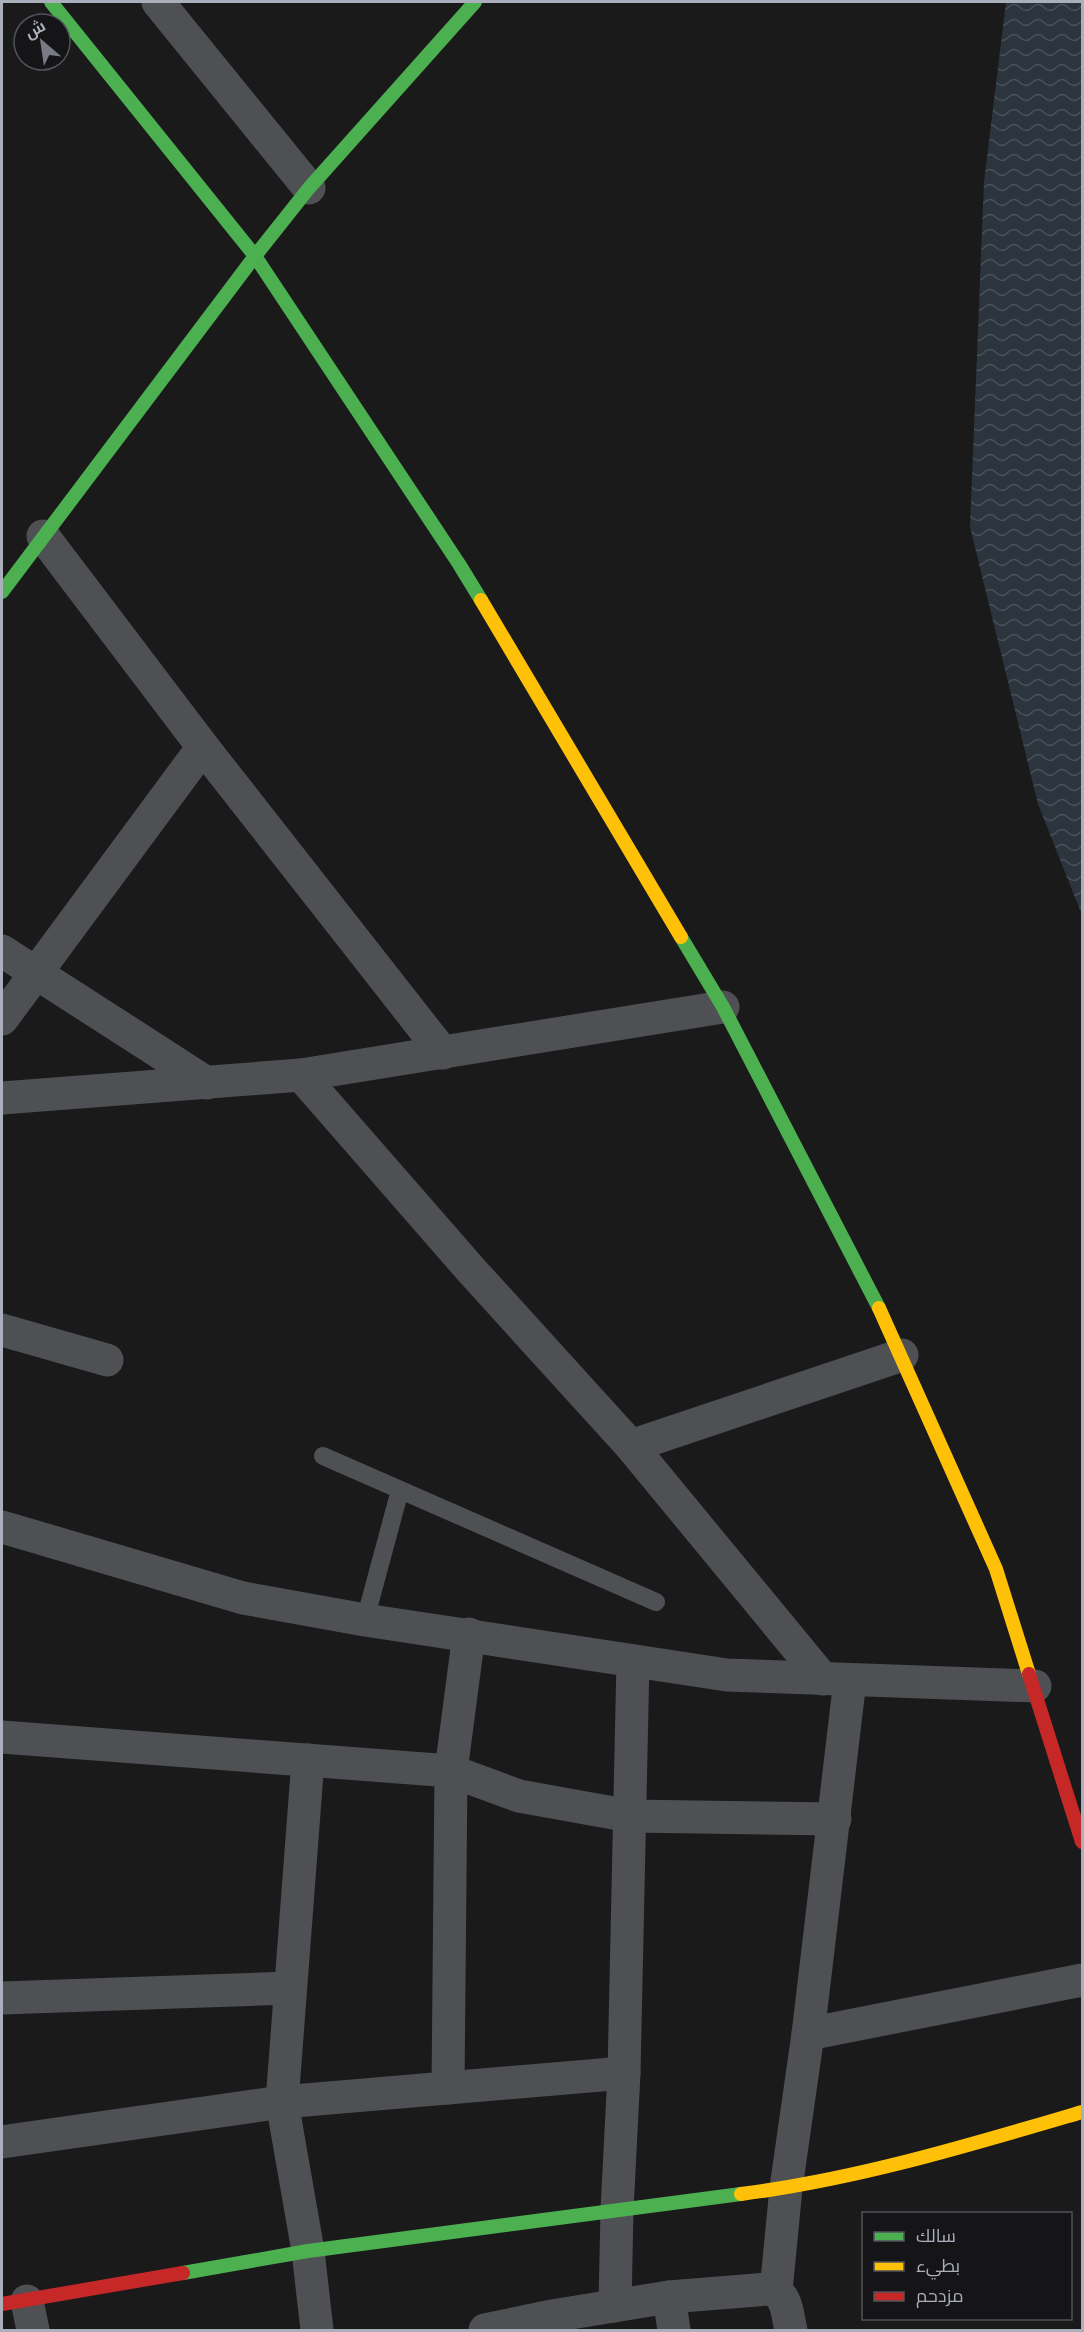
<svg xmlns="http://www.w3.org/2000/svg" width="1084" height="2332" viewBox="0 0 1084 2332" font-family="'Open Sans',Cairo,sans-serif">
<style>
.water{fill:url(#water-waves)}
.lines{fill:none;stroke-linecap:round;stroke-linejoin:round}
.lane{stroke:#4e5054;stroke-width:18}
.street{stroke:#4e5054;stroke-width:33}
.fast{stroke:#4caf50;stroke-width:14}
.slow{stroke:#ffc107;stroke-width:14}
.jam{stroke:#c62828;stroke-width:14}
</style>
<defs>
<pattern id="water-waves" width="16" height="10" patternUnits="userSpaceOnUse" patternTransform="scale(1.5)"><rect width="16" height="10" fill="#2c353e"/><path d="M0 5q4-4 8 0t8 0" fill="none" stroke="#485058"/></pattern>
</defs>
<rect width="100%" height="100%" fill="#1a1a1b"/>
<polygon class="water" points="1006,2 1082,2 1082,915 1038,804 970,527 984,182"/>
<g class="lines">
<g class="lane">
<polyline points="323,1456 656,1602"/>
<polyline points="365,1620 400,1490"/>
</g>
<g class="street">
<polyline points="158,2 309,188"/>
<polyline points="43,536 203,747 443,1053"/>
<polyline points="2,951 207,1083"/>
<polyline points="2,1019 203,747"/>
<polyline points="301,1075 472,1271 631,1446 823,1679"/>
<polyline points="2,1098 301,1075 723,1007"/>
<polyline points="2,1330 107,1360"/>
<polyline points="631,1446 902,1355"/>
<polyline points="2,1527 243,1598 365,1620 727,1675 1035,1686"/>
<polyline points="2,1737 451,1771 519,1796 630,1816 835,1819"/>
<polyline points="308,1760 282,2102 308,2251 317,2330"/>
<polyline points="2,1998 290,1988"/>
<polyline points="808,2034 1082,1980"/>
<polyline points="448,2088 451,1771 469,1634"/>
<polyline points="2,2142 282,2102 624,2073"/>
<polyline points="776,2291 786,2188 808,2034 850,1680"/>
<polyline points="669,2297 674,2330"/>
<polyline points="27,2301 33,2330"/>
<polyline points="615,2306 617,2210 624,2073 633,1661"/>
<path d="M485,2330L552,2316L669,2297L769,2289C788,2293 787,2315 791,2330"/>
</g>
<g class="fast">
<polyline points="51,2 255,256 459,564 481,600"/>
<polyline points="2,592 255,256 309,188 475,2"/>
<polyline points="681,937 723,1007 879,1308"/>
<polyline points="183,2273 308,2251 741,2194"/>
</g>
<g class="slow">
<polyline points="481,600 681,937"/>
<polyline points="879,1308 996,1569 1029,1674"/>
<path d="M741,2194C858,2179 970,2145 1082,2112"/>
</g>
<g class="jam">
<polyline points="1029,1674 1082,1842"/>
<polyline points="2,2304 183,2273"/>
</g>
</g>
<rect width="1084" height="2332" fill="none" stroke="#abafbc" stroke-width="6"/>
<rect x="862" y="2212" width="210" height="108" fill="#151417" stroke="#515259" stroke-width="1.5"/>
<rect x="874" y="2232" width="30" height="9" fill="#4caf50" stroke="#515259" stroke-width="1.5"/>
<text x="916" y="2242" font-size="18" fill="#abafbc">سالك</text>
<rect x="874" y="2262" width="30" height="9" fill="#ffc107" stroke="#515259" stroke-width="1.5"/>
<text x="916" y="2272" font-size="18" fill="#abafbc">بطيء</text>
<rect x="874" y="2292" width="30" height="9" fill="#c62828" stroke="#515259" stroke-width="1.5"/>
<text x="916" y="2302" font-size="18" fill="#abafbc">مزدحم</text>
<g transform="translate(42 42) rotate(331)"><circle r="28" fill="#151417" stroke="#515259" stroke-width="1.5"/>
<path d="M0-4.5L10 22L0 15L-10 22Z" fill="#787b84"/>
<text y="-9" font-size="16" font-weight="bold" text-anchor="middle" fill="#abafbc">ش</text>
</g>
</svg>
